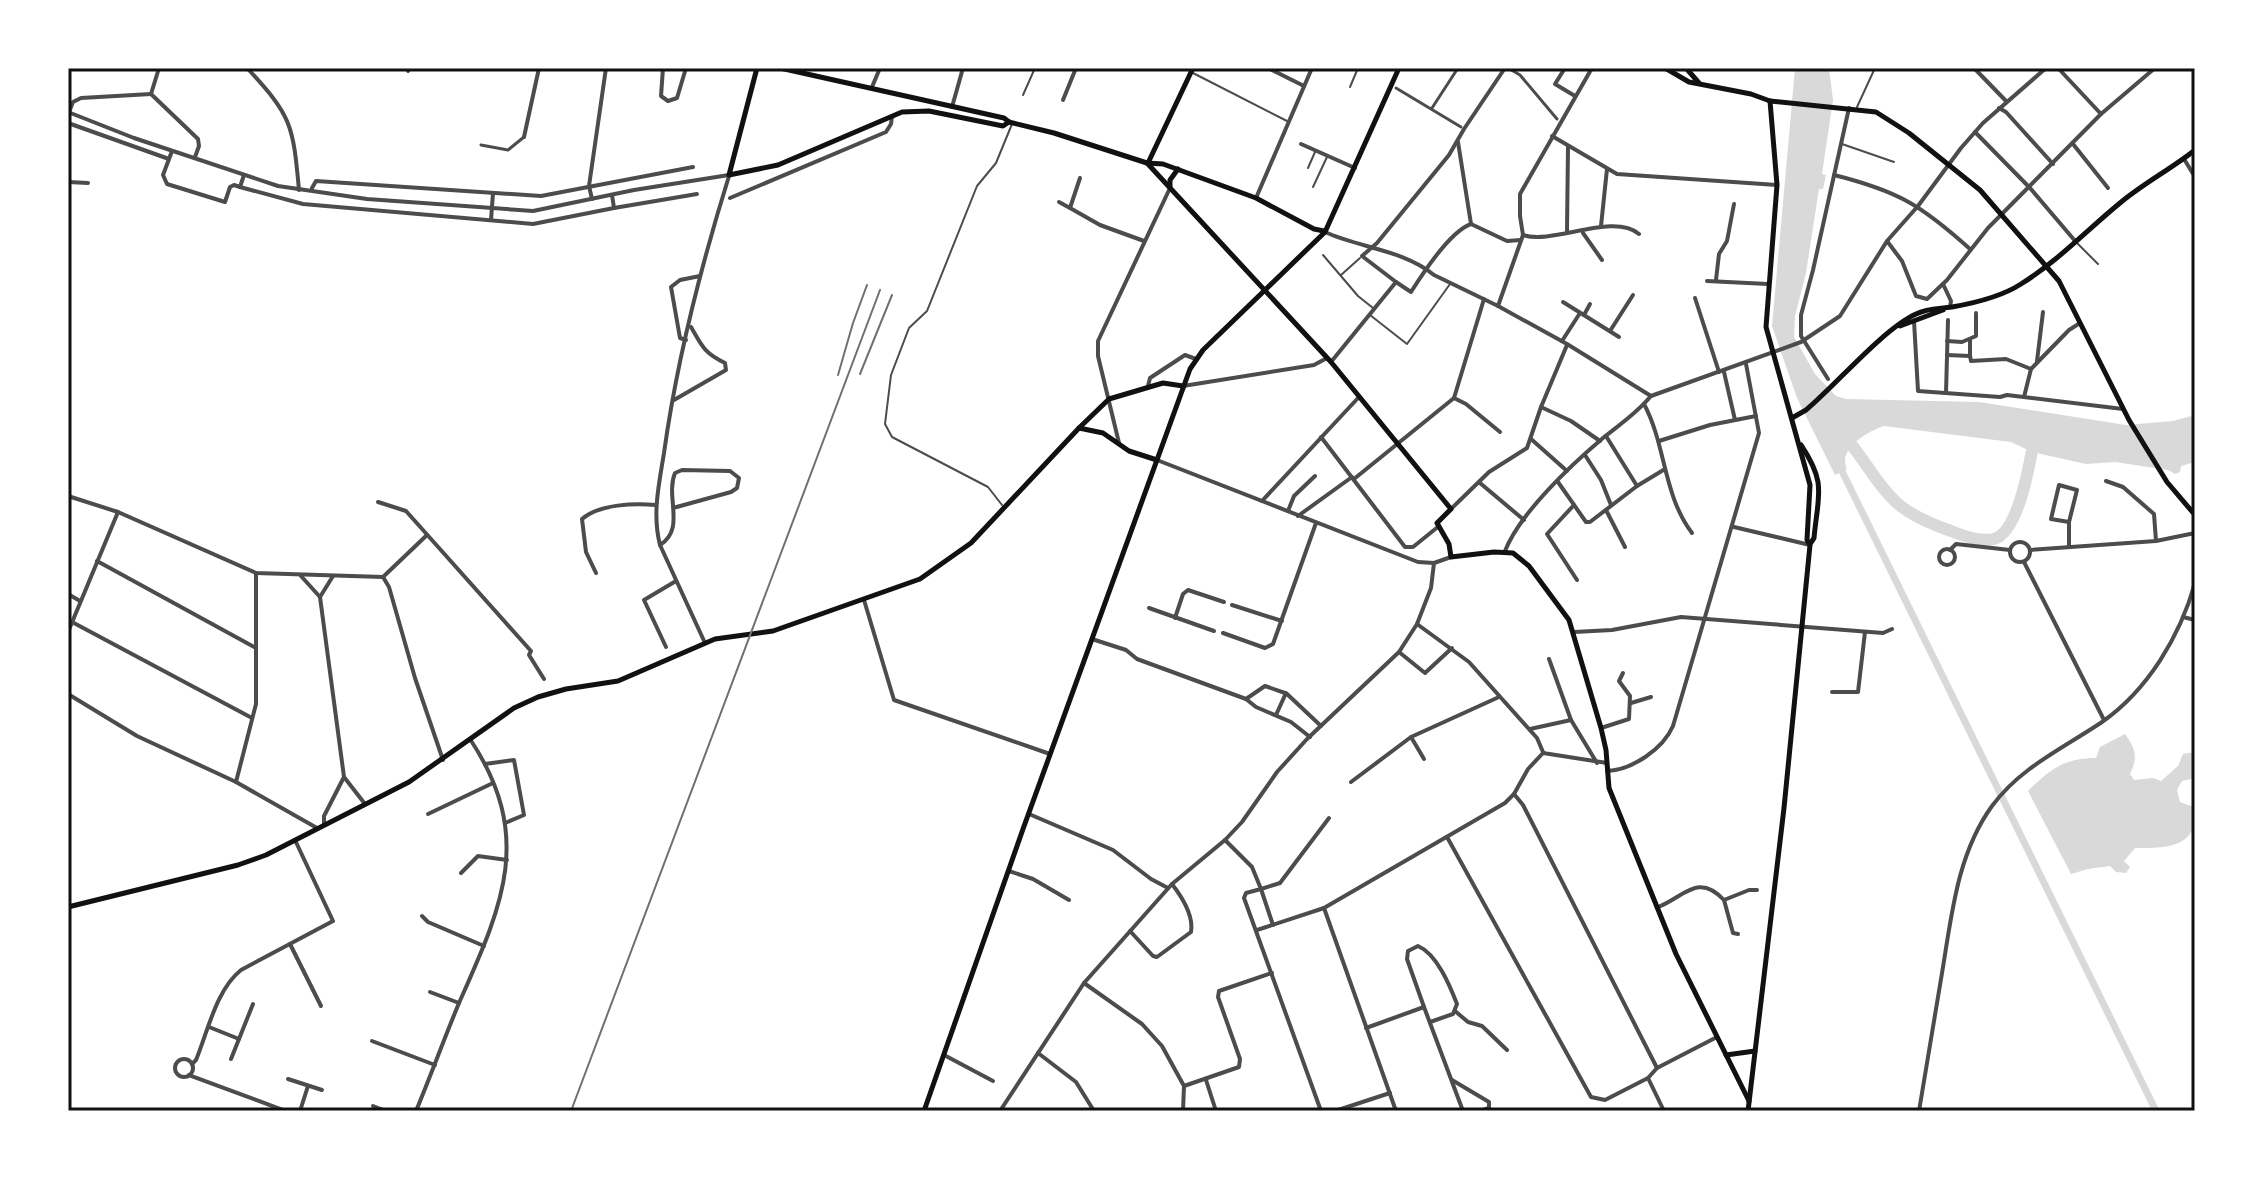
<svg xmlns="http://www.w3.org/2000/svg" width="2263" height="1179" viewBox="0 0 2263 1179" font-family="Mulish,sans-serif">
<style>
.water{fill:#d9d9d9}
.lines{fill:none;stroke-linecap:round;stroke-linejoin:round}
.canal{stroke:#d9d9d9;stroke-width:7}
.river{stroke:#d9d9d9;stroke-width:12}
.service{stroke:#4c4c4c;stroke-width:2}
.pedestrian{stroke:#4c4c4c;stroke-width:3}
.minor{stroke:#4c4c4c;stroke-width:4}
.tertiary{stroke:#4c4c4c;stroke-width:4}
.secondary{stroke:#111;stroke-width:5}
.rail{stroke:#707070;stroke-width:2}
.neatline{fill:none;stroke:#111;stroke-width:3}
</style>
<rect width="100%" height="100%" fill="#fff"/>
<g class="water">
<path d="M1795,68H1829L1833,100L1822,174L1826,175L1823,189H1819L1806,273L1795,316L1794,337L1815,374L1836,396L1846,399L1979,402L2126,425L2173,421L2195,415V462L2181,466L2180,472L2175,474L2168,470L2115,462L2086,464L2032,452L2011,442L1884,426C1868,431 1837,449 1847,469L1835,475L1797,398L1772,326Z"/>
<path d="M2125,734C2136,749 2138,758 2130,774L2134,780L2153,778L2161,781L2178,766L2183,754L2195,752V778L2182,781L2177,790L2180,802L2194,807C2200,848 2166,848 2135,848L2124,861L2130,867L2126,873L2116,872L2110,866L2088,869L2071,874L2028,791C2050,769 2065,758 2096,758L2100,747Z"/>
</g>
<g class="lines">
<polyline class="canal" points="1838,463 2156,1111"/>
<path class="river" d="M1842,434C1861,453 1873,479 1892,498C1906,514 1931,524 1951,531C1964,536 1980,542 1994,539C2019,532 2030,462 2034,439"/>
<g class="service">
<polyline points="1193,73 1287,121"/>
<polyline points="1350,87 1358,68"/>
<polyline points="1023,95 1035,68"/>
<polyline points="1857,107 1875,68"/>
<polyline points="1842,144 1894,162"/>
<polyline points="1308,168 1315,152"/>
<polyline points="1313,187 1327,157"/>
<polyline points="2077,243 2098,264"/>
<polyline points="1323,255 1358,296 1373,308"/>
<polyline points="1341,275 1360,258"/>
<polyline points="1370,315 1407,344 1450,284"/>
<polyline points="1002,505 988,487 892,437 885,424 891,375 909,328 927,311 977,186 996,163 1012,124"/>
</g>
<g class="pedestrian">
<polyline points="1508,68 1520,75 1557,119"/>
<polyline points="1396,88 1461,127"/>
<polyline points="1432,108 1458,68"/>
<polyline points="481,145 508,150 524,137"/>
</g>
<g class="minor">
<polyline points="159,68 151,94 198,139 199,146 195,157"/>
<path d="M247,68C292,116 293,125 299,190"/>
<polyline points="663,68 661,96 668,101 677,98 686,68"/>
<polyline points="1268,68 1304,86"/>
<polyline points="1565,68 1555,84 1575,96"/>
<polyline points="1974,68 2006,101"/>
<polyline points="2058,68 2101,114"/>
<polyline points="408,71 409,68"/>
<polyline points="872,87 880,68"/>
<polyline points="1063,100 1076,68"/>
<polyline points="952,107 963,68"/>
<polyline points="1999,108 2006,112 2053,164"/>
<polyline points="69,112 73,102 81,98 151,94"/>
<polyline points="68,123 169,159"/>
<polyline points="1975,132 2030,188 2076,242"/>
<polyline points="1552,136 1617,174 1777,185"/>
<polyline points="524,137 539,68"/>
<polyline points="1458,142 1471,224"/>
<polyline points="1301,144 1355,168"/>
<polyline points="2073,144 2108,188"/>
<polyline points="172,151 163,175 167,184 225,202 230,187 234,185 240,187 244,175"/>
<polyline points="2184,159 2195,177"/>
<path d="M1834,175C1898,191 1921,205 1970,249"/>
<polyline points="1080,178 1070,208 1100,225 1144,241"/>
<polyline points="68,182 88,183"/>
<polyline points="240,187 303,204 533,224 614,208"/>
<polyline points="312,188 316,181 541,196 693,167"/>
<polyline points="612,195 614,208 697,194"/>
<polyline points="730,198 886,132 891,124 892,116"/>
<polyline points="1256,198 1312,68"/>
<polyline points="592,199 589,186 606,68"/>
<polyline points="1059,202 1070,208"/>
<polyline points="491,220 493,193"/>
<polyline points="1471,224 1507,241 1521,240"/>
<polyline points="1601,226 1607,169"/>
<polyline points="1567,231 1568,146"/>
<path d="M1325,232C1360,248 1404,250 1434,275L1498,306L1567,344L1651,396"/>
<polyline points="1583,233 1602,260"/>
<path d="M1523,235C1553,245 1613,212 1639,234"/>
<polyline points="1887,241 1902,261 1916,296 1927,299 1947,280 1988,228 2101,114 2155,68"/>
<polyline points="1716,280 1719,254 1727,241 1734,204"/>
<polyline points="1707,281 1768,284"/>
<polyline points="1396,282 1362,256 1377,243 1449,155 1464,129 1505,68"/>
<polyline points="1943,284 1951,301 1950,307"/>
<polyline points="1695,298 1719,372"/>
<polyline points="1563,302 1619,337"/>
<polyline points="1498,306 1523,235 1520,216 1520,194 1592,68"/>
<polyline points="1584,315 1590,304"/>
<polyline points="1914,321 1918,391 2000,397 2007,395 2123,409"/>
<polyline points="1610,331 1633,295"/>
<polyline points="1970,339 1970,356"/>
<polyline points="686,340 680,338 671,287 680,280 700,276"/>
<polyline points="1562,341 1580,313"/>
<polyline points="1947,341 1962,342 1976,336 1976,313"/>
<polyline points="1947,355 1970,356 1971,361 2006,359 2031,369"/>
<polyline points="2037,361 2043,312"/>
<path d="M1331,362L1396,282L1411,292C1423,273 1451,231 1471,224"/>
<polyline points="1724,372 1735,420"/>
<polyline points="1828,379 1801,336 1801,315 1813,270 1849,108"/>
<polyline points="1148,386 1150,378 1185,355 1196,359"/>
<polyline points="1183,386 1314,365 1327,358"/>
<polyline points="1946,393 1948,320"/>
<polyline points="1651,396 1801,342 1840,316 1887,241 1918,206 1961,148 1983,123 2046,68"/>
<polyline points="2024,397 2031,369 2069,330 2080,323"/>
<polyline points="1454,398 1466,404 1500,432"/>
<path d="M674,400L726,370L725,363C704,353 702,346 691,327"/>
<path d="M1644,404C1666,445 1663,495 1692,533"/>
<polyline points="1541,407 1571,421 1600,441"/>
<polyline points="1606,436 1637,486"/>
<polyline points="1321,437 1405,547 1413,547 1439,526"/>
<polyline points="1531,439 1567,471"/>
<polyline points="1659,441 1710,425 1756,416"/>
<polyline points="1585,455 1601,480 1611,505"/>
<polyline points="1157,460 1418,562 1434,563 1451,557"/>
<polyline points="1354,479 1454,398 1484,299"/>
<polyline points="2106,481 2123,487 2154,514 2156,541"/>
<polyline points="1558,482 1586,522 1590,522 1637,486 1665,469"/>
<polyline points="1480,483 1524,520"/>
<polyline points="68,496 118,512 256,573 383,577 427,535"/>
<polyline points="1262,501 1359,397"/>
<polyline points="378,502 406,511 531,651 529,655 544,679"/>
<polyline points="1574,505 1547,534 1577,580"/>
<polyline points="1451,509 1489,472 1527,448 1541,407 1567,345"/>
<polyline points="1606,510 1625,547"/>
<polyline points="1288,511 1294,496 1315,476"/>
<polyline points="1298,516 1352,477"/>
<polyline points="2069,522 2051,519 2059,485 2077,490 2069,522 2069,546"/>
<polyline points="1734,527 1810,545"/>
<circle cx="2020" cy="552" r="10"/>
<path d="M660,545C686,529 665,497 675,473L682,470L730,471L739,478L737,488L731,492L673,508"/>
<circle cx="1947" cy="557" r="8"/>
<polyline points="1950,550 1956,544 2010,550"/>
<polyline points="2030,550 2156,541 2195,533"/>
<path d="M1505,551C1520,513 1571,465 1603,438C1619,425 1637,413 1650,397"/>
<polyline points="97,561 256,648"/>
<polyline points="2024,562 2104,720"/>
<path d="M596,573L586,552L582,519C599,504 635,503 656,505"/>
<polyline points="301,576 320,597 344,777 365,804"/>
<polyline points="383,577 389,587 415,678 443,760"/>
<polyline points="68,594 80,601"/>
<polyline points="320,597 333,576"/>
<polyline points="864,600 894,700 1050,754"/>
<polyline points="1232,605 1282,621"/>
<polyline points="1149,608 1214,631"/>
<polyline points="2183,617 2195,620"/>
<polyline points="1175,618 1183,594 1188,590 1224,602"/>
<polyline points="72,622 252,718"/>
<polyline points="1417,624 1469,662 1537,738 1543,752"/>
<polyline points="68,632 118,512"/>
<polyline points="1574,632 1612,630 1681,617 1883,633 1892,629"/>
<polyline points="1223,633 1265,648 1273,644 1316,523"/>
<polyline points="1092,639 1126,650 1137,659 1246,699 1256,707 1291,722 1310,737"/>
<path d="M705,643L660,545C652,514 659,484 664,453C677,359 701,266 729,176"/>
<polyline points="666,647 644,600 676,581"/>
<polyline points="1399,652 1425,673 1452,648"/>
<polyline points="1549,659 1571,720 1597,763"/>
<polyline points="1832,692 1858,692 1865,632"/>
<polyline points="68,694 137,736 236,782 317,828"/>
<polyline points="1246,699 1265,686 1285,693"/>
<polyline points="1631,703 1651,697"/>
<polyline points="1276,715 1286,693 1321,726"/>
<polyline points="1601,728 1629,719 1630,696 1619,681 1623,673"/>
<polyline points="1530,729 1571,720"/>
<polyline points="1411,737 1424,759"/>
<polyline points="1607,763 1543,753 1528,769 1514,794 1523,805 1657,1068"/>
<polyline points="485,764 514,760 524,815 505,823"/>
<path d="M1607,771C1632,770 1663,749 1673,726L1759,433L1746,364"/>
<polyline points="236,782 256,704 256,573"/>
<polyline points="1351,782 1411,737 1499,697"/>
<polyline points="428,814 493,783"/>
<polyline points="1029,814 1113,850 1151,879 1168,888"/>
<polyline points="324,824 324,816 344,777"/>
<polyline points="1447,837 1591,1097 1605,1100 1648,1078 1657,1068 1717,1037"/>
<polyline points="1225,840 1252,867 1261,889 1246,893 1244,898 1321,1111"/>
<polyline points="1009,871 1033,879 1069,900"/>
<polyline points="461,873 478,856 507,860"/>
<polyline points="1724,900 1749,890 1757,890"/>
<path d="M1658,907C1684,897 1698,872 1724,900L1733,933L1738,934"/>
<polyline points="1324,908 1396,1111"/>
<polyline points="422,916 428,922 484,946"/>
<polyline points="1273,925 1261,889 1280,883 1329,818"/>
<polyline points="1257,930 1324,908 1505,803 1514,794"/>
<path d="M1130,931L1153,956L1157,957L1191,932C1194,915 1182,897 1172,884"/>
<polyline points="290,944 321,1006"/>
<polyline points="1084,983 1142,1024 1162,1046 1184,1086 1183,1111"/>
<polyline points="430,992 459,1003"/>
<path d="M1424,1007L1407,959L1408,951L1418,946C1437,954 1450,986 1457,1004L1453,1014L1430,1022"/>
<polyline points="1455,1011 1468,1022 1482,1026 1507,1050"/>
<polyline points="209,1027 239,1039"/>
<polyline points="1366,1028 1424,1007 1463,1111"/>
<polyline points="372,1041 435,1065"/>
<polyline points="1038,1053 1076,1082 1094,1111"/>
<polyline points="944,1055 993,1081"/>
<polyline points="231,1059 253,1004"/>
<circle cx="184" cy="1068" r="9"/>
<path d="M192,1064L196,1060C208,1031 216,990 241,970L333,921L295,840"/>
<polyline points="189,1075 286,1111"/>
<polyline points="1648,1078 1664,1111"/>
<polyline points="288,1079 322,1090"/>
<polyline points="1206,1080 1216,1111"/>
<polyline points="1452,1080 1489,1102 1489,1108 1480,1111"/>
<polyline points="1184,1086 1239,1067 1240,1059 1218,997 1219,991 1272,973"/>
<polyline points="373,1106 386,1111"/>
<polyline points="300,1111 308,1086"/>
<path d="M416,1111C431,1075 444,1039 459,1003C502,906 535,837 470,739"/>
<polyline points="1000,1111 1084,983 1172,884 1225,840 1242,822 1277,772 1307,739 1399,652 1417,624 1431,588 1434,563"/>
<polyline points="1335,1111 1390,1093"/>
<path d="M1919,1111C1927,1063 1935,1015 1943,967C1952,912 1958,853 1992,806C2021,767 2062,749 2102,722C2148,690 2180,636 2195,583"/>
</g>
<g class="tertiary">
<polyline points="68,112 134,138 278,186 367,199 533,211 634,190 729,175"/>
<polyline points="1119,443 1098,356 1098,341 1170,188"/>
</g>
<g class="secondary">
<polyline points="757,68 729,175 778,165 902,112 929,111 1003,126 1009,122"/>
<polyline points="780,68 1004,118 1009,122 1054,133 1147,163 1163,164 1256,198 1314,229 1324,231"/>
<polyline points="1665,68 1689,82 1751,94 1770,101 1876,112 1909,133 1980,190 2059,281 2129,420 2167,482 2195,515"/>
<polyline points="1686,68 1699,83"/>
<polyline points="1147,163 1331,362 1451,509 1437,523 1449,544 1451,557 1494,552 1513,553 1529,566 1569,620 1601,728 1606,750 1609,788 1676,954 1749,1101"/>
<polyline points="1148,163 1193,68"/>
<polyline points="1170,187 1170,180 1178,169"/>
<polyline points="1900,326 1943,310"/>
<path d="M1792,418L1806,410C1836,385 1883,329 1916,314C1928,308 1939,309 1952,307C1975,303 2001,297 2021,284C2058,261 2087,230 2120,203C2144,183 2171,169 2195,150"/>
<polyline points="1079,428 1103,433 1129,451 1157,460"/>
<path d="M1801,445C1827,484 1818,494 1814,538L1810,544"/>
<polyline points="68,907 238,865 266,855 409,782 514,708 538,697 566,689 618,681 715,639 773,631 920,579 971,543 1079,428 1109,399 1163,383 1183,386"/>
<polyline points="1726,1055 1755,1051"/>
<polyline points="924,1111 1023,829 1190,369 1203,350 1325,232 1399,68"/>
<polyline points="1748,1111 1784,808 1810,545 1807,540 1810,485 1766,327 1777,185 1770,101"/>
</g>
<g class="rail">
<polyline points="860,374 892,295"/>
<polyline points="838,375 853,323 867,285"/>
<polyline points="571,1111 880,290"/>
</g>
</g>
<rect width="2263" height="1179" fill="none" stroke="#ffffff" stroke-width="140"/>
<rect x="70" y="70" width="2123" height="1039" class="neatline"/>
</svg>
